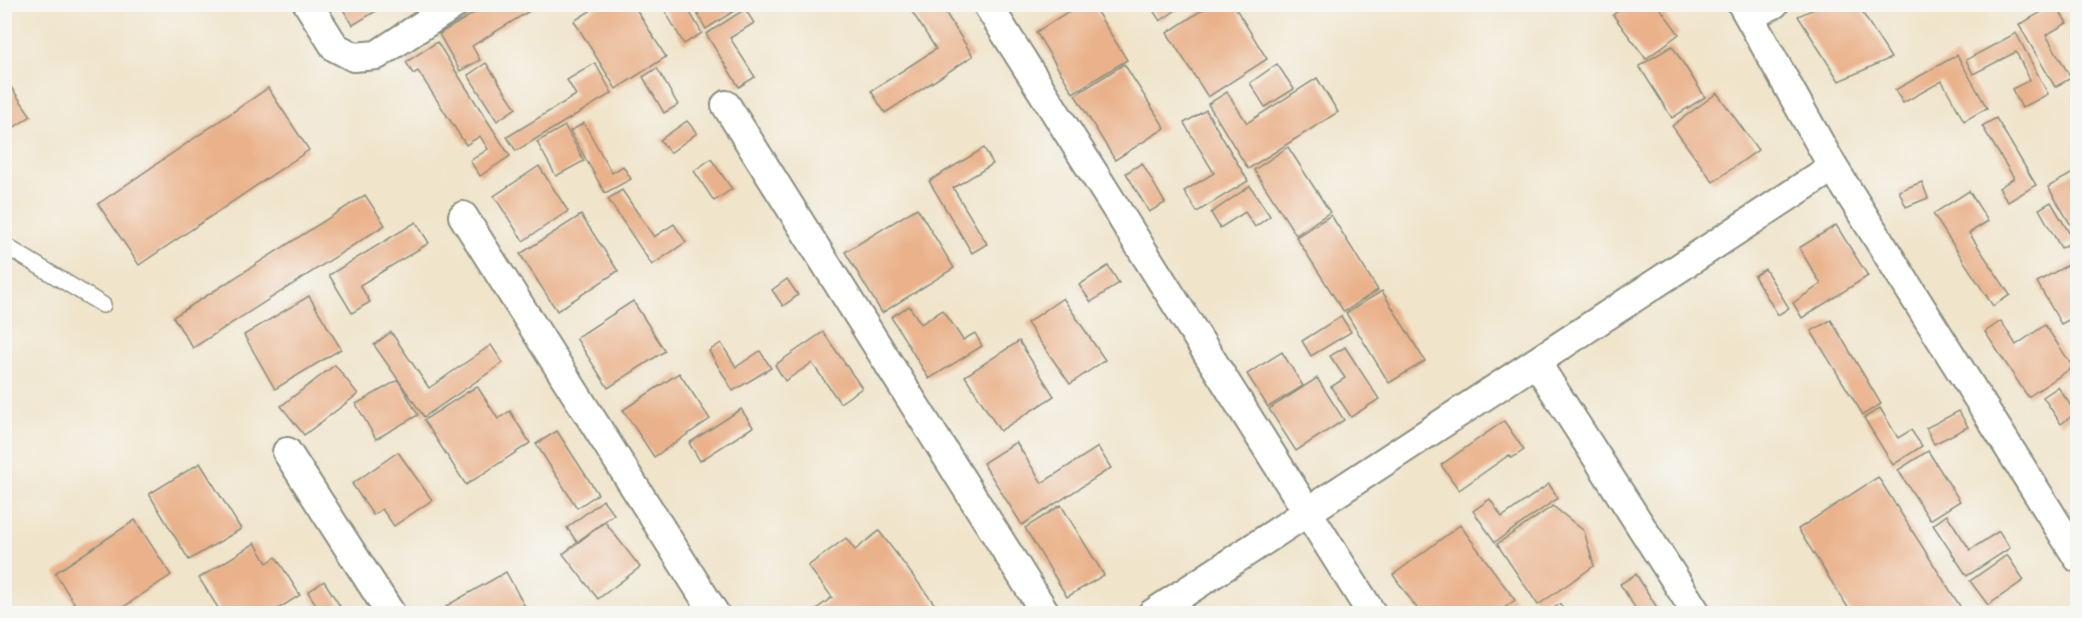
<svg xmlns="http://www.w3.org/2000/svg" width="2082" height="618" viewBox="0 0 2082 618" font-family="'IM FELL Great Primer',serif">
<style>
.building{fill:#eab28b}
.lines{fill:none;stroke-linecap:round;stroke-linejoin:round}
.service-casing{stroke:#88907f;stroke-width:18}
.minor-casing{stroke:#88907f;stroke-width:32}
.service{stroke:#fff;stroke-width:15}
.minor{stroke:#fff;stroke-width:28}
</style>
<rect width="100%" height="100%" fill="#f6f6f2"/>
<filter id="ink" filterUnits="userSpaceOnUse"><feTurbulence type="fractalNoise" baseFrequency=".0167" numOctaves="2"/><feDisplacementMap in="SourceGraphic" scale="12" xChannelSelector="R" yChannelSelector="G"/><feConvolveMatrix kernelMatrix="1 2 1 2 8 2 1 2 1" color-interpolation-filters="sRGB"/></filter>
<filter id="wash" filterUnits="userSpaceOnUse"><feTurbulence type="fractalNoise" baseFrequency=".008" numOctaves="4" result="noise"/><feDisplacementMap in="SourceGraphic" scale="24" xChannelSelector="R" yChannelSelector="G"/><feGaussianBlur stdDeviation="1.35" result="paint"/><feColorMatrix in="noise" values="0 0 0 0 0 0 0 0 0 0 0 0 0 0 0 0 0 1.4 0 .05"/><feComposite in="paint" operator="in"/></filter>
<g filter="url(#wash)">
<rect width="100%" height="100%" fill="#f0e4ca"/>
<g id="blocks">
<g class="building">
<polygon points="489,4 541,4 472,46 480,60 460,71 439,34"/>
<polygon points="601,4 633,4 666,57 616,89 574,21"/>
<polygon points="661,4 685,4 702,33 684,44"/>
<polygon points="692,4 745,4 706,29"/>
<polygon points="907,4 940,4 973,56 885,113 871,91 936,49"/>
<polygon points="1080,4 1092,4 1127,60 1073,93 1036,32"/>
<polygon points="1149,4 1185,4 1160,21"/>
<polygon points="1211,4 1233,4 1267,59 1208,97 1167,33"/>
<polygon points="1626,4 1657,4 1679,34 1646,59 1613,15"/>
<polygon points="1825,4 1857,4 1891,58 1839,81 1798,16"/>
<polygon points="2055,4 2067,23 2046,35 2071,78 2055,87 2019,25"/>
<polygon points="340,5 386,5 353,25"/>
<polygon points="745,9 754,23 730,38 755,77 739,87 706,34"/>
<polygon points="2016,33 2048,94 2022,108 2012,89 2030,80 2016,52 1973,74 1966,60"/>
<polygon points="437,42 510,156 480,176 470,161 488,149 480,136 466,145 418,71 413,74 406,62"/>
<polygon points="1672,46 1705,97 1672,118 1639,66"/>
<polygon points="1957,55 1987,108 1964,121 1942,81 1903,103 1895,90"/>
<polygon points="486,63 516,108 497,121 468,75"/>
<polygon points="595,63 612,93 516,151 507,137 576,95 567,80"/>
<polygon points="1124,64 1165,128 1115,160 1075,95"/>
<polygon points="1277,64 1294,89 1265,107 1250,83"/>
<polygon points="657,68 678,105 664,113 643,77"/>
<polygon points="4,77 31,116 4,134"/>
<polygon points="1317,78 1338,112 1248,169 1208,104 1227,92 1247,123"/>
<polygon points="268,88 309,150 139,265 98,204"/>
<polygon points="1717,93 1758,150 1713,182 1672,126"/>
<polygon points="1206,110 1248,181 1197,212 1184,191 1214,173 1184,123"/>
<polygon points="1996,118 2036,185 2008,202 1999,188 2014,178 1982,126"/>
<polygon points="687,121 697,133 670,153 660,140"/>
<polygon points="584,123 612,173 623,166 631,179 605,193 570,131"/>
<polygon points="565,126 584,161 556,176 537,142"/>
<polygon points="1288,147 1330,212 1296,235 1254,170"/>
<polygon points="984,148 993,164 953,188 987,244 972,253 929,181"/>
<polygon points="711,159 732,189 714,201 694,171"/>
<polygon points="1142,163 1165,203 1149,212 1126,173"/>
<polygon points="539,166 568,211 523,241 494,196"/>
<polygon points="2078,170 2078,237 2048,187"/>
<polygon points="1922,182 1928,198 1906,207 1899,191"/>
<polygon points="1250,186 1270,216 1255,227 1245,212 1220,228 1211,213"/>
<polygon points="622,190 654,237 674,224 686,242 652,265 608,199"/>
<polygon points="1969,191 1988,221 1969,233 2010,295 1993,306 1933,214"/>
<polygon points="365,195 385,225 193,348 173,317"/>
<polygon points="2051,202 2074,241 2061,248 2039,209"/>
<polygon points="917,208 954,268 882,313 845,252"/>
<polygon points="581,215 618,271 557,311 520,254"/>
<polygon points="1331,215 1378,290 1344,312 1296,237"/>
<polygon points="416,222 429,243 360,285 370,302 352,313 329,275"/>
<polygon points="1836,225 1868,276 1802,318 1793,303 1821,284 1799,248"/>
<polygon points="2078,259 2078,315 2061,324 2037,282"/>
<polygon points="1108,266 1119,283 1091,302 1079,285"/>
<polygon points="1765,269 1789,308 1778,315 1754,276"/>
<polygon points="787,279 798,295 783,306 772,290"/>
<polygon points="1382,291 1425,361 1389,383 1346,313"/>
<polygon points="309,296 341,349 275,389 244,335"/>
<polygon points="1063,298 1105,360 1070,384 1027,323"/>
<polygon points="633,301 665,351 608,388 576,338"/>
<polygon points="909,306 921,324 943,310 963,340 975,333 982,346 929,379 891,317"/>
<polygon points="1341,316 1351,332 1311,356 1302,341"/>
<polygon points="1831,320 1881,404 1863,415 1811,331"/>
<polygon points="2001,321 2016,345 2045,325 2073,367 2028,397 1985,332"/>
<polygon points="391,332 429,388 491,345 503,363 424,417 374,345"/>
<polygon points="823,332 862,388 840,403 812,363 785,381 775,365"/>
<polygon points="1019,341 1054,396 1000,431 965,376"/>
<polygon points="721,343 736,367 760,351 771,368 733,391 709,351"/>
<polygon points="1345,347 1379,399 1351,417 1331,387 1345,378 1330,356"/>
<polygon points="1282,352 1303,386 1268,407 1247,374"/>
<polygon points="335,365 358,394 304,435 281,406"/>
<polygon points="679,373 710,419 654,457 623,410"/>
<polygon points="1317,378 1344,420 1296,451 1269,409"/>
<polygon points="398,380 418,415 376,439 356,404"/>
<polygon points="477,386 498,419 510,411 530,443 466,485 424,420"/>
<polygon points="2058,387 2076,413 2061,424 2043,397"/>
<polygon points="1880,408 1898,438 1911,430 1922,446 1893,465 1864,418"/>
<polygon points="741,409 753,427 700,461 689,443"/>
<polygon points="1959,411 1968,427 1934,444 1926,428"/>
<polygon points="1504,421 1524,450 1512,458 1509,455 1459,490 1441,465"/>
<polygon points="557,431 598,494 577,508 536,444"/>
<polygon points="1016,442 1042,483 1098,447 1111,468 1022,525 983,463"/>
<polygon points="1928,451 1960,501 1930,520 1898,470"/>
<polygon points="398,452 432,500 394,526 382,509 373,515 352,484"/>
<polygon points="200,463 241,529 189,560 149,494"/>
<polygon points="1878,477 1965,614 1852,614 1798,529"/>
<polygon points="1549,484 1558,498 1495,542 1473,511 1490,499 1502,517"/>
<polygon points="603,500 614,514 577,542 567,528"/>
<polygon points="1061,505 1104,575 1067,597 1025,528"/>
<polygon points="1553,506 1584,531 1594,566 1538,605 1497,544"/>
<polygon points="1947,515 1970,550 1999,531 2010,548 1967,576 1933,525"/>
<polygon points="135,520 171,575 113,614 81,614 55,573"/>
<polygon points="605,522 640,567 598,599 563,554"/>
<polygon points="1460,525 1515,600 1496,614 1421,614 1393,575"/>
<polygon points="879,531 942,614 810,614 832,597 808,566 846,538 855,550"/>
<polygon points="255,543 267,563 276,557 300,595 270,614 222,614 199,578"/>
<polygon points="2007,555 2024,580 1988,605 1970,581"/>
<polygon points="506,572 529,614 450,614 446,606"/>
<polygon points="1636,574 1661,614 1639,614 1620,584"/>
<polygon points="324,581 345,614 322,614 308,592"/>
<polygon points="1560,604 1566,614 1545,614"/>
</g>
</g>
</g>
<g filter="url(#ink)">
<use href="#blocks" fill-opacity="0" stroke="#88907f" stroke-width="1.5"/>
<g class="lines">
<defs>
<polyline id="service" points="4,245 103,305"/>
<g id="minor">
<polyline points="308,4 335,47 354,57 377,55 455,4"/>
<polyline points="987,4 1372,614"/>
<polyline points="1742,4 1833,167 2078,558"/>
<polyline points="1750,16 1774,4"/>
<polyline points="726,105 1046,614"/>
<polyline points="463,216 715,614"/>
<polyline points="1536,362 1697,614"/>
<polyline points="287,452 391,614"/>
<polyline points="1152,614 1833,167"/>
</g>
</defs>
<use href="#service" class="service-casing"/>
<use href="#minor" class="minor-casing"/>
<use href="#service" class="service"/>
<use href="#minor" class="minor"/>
</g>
</g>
<rect width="2082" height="618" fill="none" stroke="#f6f6f2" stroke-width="24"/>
</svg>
